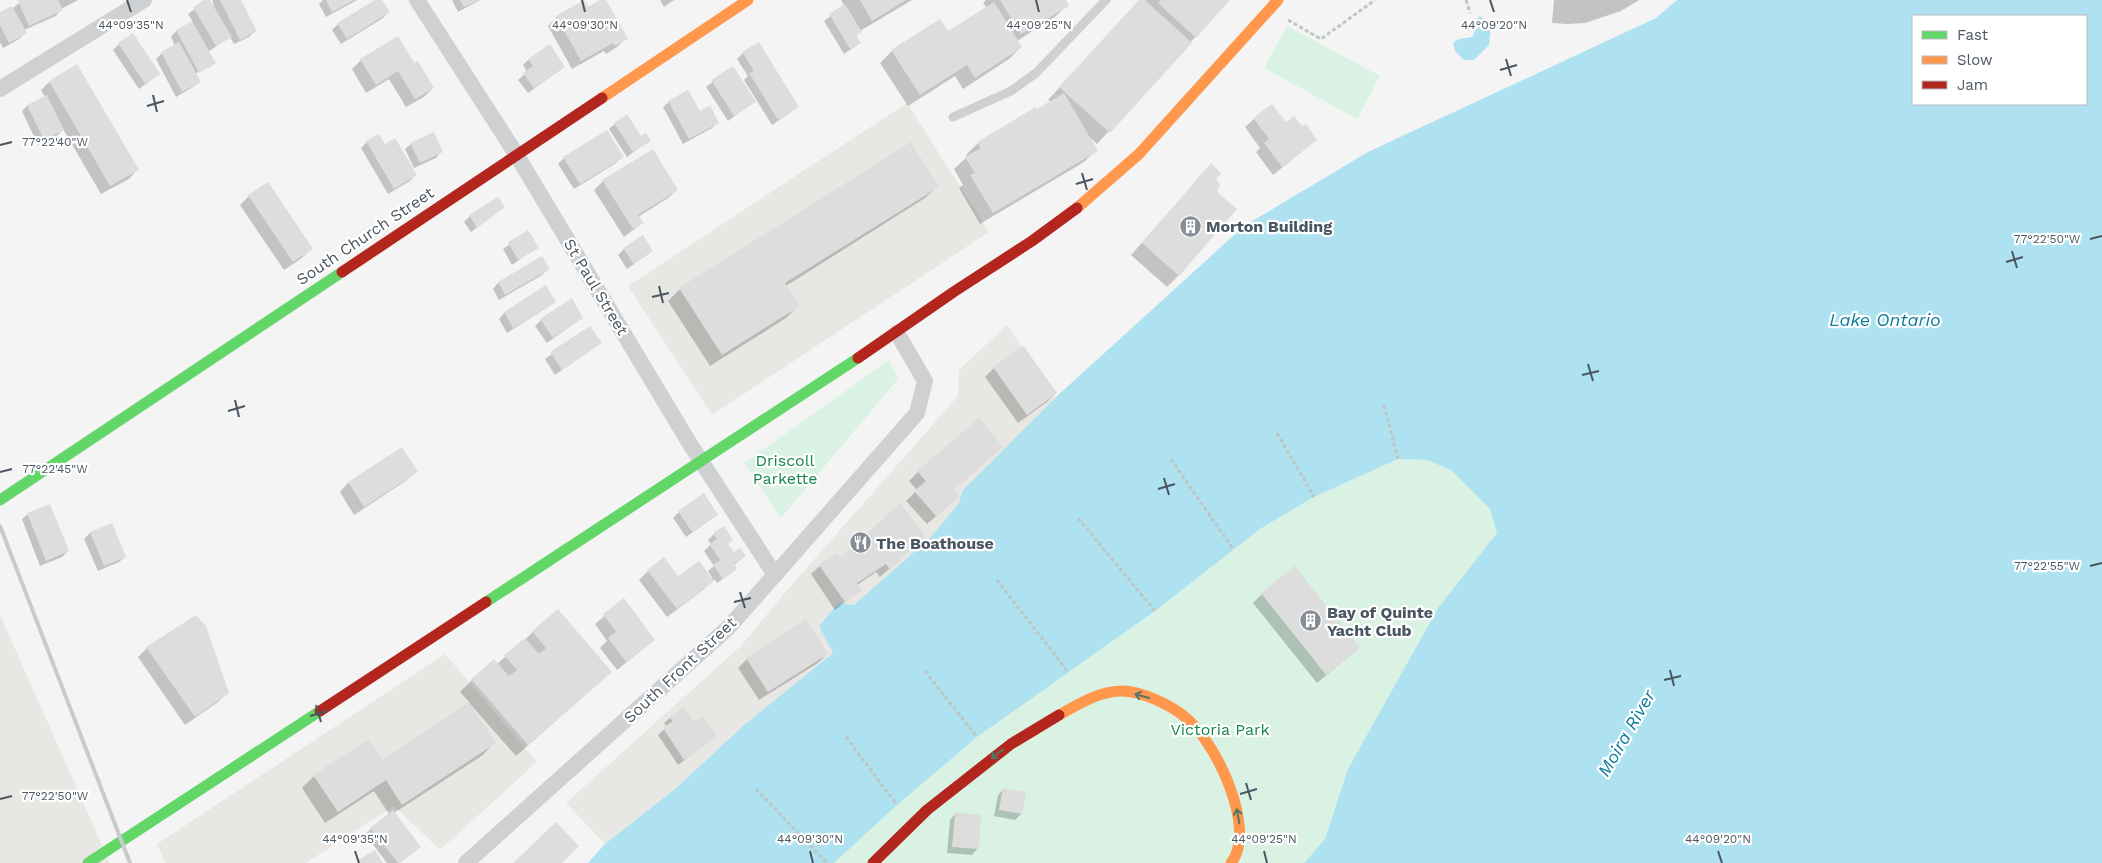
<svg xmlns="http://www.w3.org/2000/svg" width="2102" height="863" viewBox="0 0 2102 863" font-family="'Work Sans',sans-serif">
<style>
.commercial{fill:#e8e7e3}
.green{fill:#d9f2e3}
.water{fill:#aee2f0;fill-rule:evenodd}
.shadow{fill:#0003}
.building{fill:#ddddde}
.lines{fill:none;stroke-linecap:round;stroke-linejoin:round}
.path{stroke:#bcc7c4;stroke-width:3;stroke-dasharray:4 2.5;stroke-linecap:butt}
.lane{stroke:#ced0d2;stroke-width:9}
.street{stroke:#ced0d2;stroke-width:16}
.fast{stroke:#63d668;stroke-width:11}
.slow{stroke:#ff974d;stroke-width:11}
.jam{stroke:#b3261e;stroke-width:11}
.rail{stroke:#c9cacc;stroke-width:4}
.oneway{stroke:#507663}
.ticks{fill:none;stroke:#4a5661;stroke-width:2}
.labels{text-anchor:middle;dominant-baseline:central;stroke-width:4.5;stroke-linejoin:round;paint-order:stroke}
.poi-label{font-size:16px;font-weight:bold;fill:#4a5661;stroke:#fff;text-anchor:start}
.street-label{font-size:16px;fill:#4a5661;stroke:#fff}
.park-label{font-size:16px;fill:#17864f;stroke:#fff}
.water-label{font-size:18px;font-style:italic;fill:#0c7c9b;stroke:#fff}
.ticks-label{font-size:12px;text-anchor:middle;fill:#4a5661;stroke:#fff;stroke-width:4.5;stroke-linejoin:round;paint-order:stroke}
</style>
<rect width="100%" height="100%" fill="#f4f4f4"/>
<g class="commercial">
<polygon points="907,103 989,232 712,415 628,286"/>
<polygon points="1007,325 1056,397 962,491 959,503 929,539 903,564 854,605 839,603 834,653 743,726 675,789 605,844 566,803 742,645 782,596 958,396 959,370"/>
<polygon points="0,615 110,863 0,863"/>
<polygon points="445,654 537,762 440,850 394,806 306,863 165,863 157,844"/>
</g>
<g class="green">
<polygon points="1287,26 1380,76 1357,119 1264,68"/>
<polygon points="889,360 898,379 781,518 744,463"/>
<polygon points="1398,459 1428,460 1452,471 1490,509 1498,534 1438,608 1348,769 1325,839 1304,863 834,863 897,805 977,737 1155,611 1260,529 1314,497"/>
</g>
<g class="water">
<path d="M1677,0H2102V863H1304L1325,839L1348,769L1438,608L1497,533L1490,509L1452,471L1428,460L1398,459L1314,497L1260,529L1155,611L977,737L897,805L834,863H588L605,844L675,789L743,726L833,653L819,626L839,603L854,605L929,539L959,503L962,491L1056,397L1244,226L1368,152L1656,18ZM1913,16H2086V104H1913Z"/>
<polygon points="1480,16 1491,27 1489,45 1474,60 1464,60 1455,51 1453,43 1459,39 1472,37 1474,34 1471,24"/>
</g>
<g class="shadow">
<polygon points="23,0 78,0 61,9 56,16 24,30 25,33 19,39 3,48 0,42 0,14 12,9"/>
<polygon points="207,0 209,0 212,6 214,5 212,0 239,0 255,31 249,37 234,44 230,37 208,52 214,63 209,68 209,66 193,75 199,82 193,87 176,97 156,59 162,53 175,46 171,37 176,31 193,22 188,14"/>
<polygon points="323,0 357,0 326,17 319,4"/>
<polygon points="377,0 381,0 388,12 383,18 341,44 332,30 338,24"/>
<polygon points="452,0 480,0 458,12"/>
<polygon points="603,0 626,38 617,47 606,54 604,51 572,69 548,26 557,17 584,2 587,9"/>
<polygon points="660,0 674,0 664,7"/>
<polygon points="841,0 912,0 860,31 856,36 860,43 844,54 824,21 844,6"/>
<polygon points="986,0 1065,0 1067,5 1055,17 1017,41 1021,47 1009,59 963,89 955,76 908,106 880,63 892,51 948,33 987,8 983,3"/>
<polygon points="1141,0 1229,0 1097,144 1089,137 1096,150 1084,162 980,224 959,188 963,185 954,169 967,157 966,155 978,143 1051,102 1048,100"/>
<polygon points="1554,0 1639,0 1621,11 1585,23 1567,24 1552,23"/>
<polygon points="119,44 159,74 139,89 113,50"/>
<polygon points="743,53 798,107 772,125 744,80 748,76 737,59"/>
<polygon points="361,60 414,65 433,88 424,97 406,107 389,79 366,93 352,69"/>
<polygon points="528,60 564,67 528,93 518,80 527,72 523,65"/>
<polygon points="733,67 755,101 728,121 706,87"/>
<polygon points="49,82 137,170 129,179 101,194 63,129 57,136 38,145 22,111 27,106 45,97 41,90"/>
<polygon points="669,102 718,122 712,128 683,144 663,107"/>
<polygon points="1254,119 1302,128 1316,140 1273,175 1256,152 1260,148 1245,127"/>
<polygon points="615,124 641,138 649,140 627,157 609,129"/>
<polygon points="367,142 385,146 415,175 410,181 388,194 361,148"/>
<polygon points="411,144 441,152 436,158 414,168 405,149"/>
<polygon points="622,157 616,163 574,189 558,164 564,158"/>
<polygon points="1211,165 1215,179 1179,275 1167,287 1131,255"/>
<polygon points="603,181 677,190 668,198 638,217 642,223 624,237 594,190"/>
<polygon points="937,187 925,198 786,286 798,306 786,318 710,366 668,301 680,289"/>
<polygon points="249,196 311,249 302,258 284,270 240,205"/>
<polygon points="503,207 471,232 464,222 470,216"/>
<polygon points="528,232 537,247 512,265 503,249"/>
<polygon points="624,249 652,251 627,269 618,255"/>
<polygon points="542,258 548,269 542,275 499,300 493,289 498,283"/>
<polygon points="546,287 554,301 548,307 507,333 499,319 504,313"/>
<polygon points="582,318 547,343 535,326 541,320"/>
<polygon points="590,327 600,343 555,375 545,359"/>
<polygon points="994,368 1056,393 1047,402 1018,423 985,377"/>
<polygon points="401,449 416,472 407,480 354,515 340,492 348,483"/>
<polygon points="918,472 953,490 949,505 927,524 906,501 917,490 909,481"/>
<polygon points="679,512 717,515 686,537 673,518"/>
<polygon points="28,514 68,551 62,557 40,566 22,519"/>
<polygon points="111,524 125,557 119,562 98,571 84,539 90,533"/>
<polygon points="714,534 727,545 734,554 745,556 733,566 736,569 730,574 717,583 714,579 703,590 667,617 639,580 648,571 678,578 710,579 712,577 708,571 714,566 704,551 711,544 708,540"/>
<polygon points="915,545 880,577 876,572 857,585 860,590 835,610 811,574 820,566 840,560"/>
<polygon points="1262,594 1359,648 1317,683 1253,603"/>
<polygon points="624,600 654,640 617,670 600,648 607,641 595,624"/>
<polygon points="805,621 827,654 818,663 759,700 738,668 747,659"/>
<polygon points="533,632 611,672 516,756 471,705 470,706 494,743 483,755 394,813 400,863 387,863 365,834 389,814 374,791 325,823 302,788 314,776 382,761 470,703 460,692 472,680 497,664"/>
<polygon points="147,648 227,693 218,702 185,725 138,657"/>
<polygon points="670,718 693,724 715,737 678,765 658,735 667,727 664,723"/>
<polygon points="1004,789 1021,814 1015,820 994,816 998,795"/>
<polygon points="955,814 977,849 972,855 947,853 950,820"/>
</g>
<g class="building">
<polygon points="20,0 58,0 63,10 29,26 18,1"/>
<polygon points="204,0 210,0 232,37 216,46 193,7"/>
<polygon points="220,0 241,0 257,31 240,40"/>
<polygon points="326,0 354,0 332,12"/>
<polygon points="375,0 382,0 390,12 347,39 337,23"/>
<polygon points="460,0 479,0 464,7"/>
<polygon points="584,0 588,7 600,0 606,0 628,39 615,46 613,43 581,61 556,16"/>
<polygon points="860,0 906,0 872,21"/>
<polygon points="1000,0 1066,0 1069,6 1021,34"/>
<polygon points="1139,0 1145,0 1192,43 1110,133 1059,87"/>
<polygon points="1161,0 1230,0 1196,38 1158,3"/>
<polygon points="994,2 1022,47 975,78 967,65 920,95 891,50 940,19 948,31"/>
<polygon points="845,4 862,32 856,35 861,43 850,49 829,14"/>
<polygon points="12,6 27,33 9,43 0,25 0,12"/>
<polygon points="192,21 216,63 199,73 176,30"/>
<polygon points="133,33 160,74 145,84 118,43"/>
<polygon points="398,36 414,63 418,61 434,88 415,99 398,71 376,85 360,59"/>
<polygon points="179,42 201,82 182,92 161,52"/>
<polygon points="759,42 799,107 778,120 749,73 754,71 742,52"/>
<polygon points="550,44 565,67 534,88 523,73 533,66 528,59"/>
<polygon points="77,64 139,170 110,186 49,81"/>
<polygon points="733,66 756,102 734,116 711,80"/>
<polygon points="688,90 700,111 710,105 719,123 689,139 668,101"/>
<polygon points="1064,93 1098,151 993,213 970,175 975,173 965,157 981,148 977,142 1036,107 1037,109"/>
<polygon points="47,95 64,130 44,140 27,105"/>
<polygon points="1272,104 1286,122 1294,116 1302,126 1306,124 1317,140 1282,167 1264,143 1269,139 1253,118"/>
<polygon points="627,114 641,136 646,133 651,141 633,152 614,123"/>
<polygon points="607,130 624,157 580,184 563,157"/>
<polygon points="434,132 443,152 420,163 410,143"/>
<polygon points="379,134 385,144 395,138 417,175 394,189 366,141"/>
<polygon points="911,142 939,187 785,283 800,306 722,355 679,288"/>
<polygon points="653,149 678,190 638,215 644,223 633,229 602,180"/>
<polygon points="1211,163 1221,173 1216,179 1220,184 1217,192 1237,209 1179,276 1142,243"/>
<polygon points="268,182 313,249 293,262 248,195"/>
<polygon points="498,197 505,207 477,228 469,215"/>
<polygon points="528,230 539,248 518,260 508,242"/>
<polygon points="643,235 653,251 634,264 623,248"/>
<polygon points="542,256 550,269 505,295 498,282"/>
<polygon points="546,285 556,302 513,328 504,312"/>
<polygon points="572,298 583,318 553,338 540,319"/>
<polygon points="590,326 602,343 562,370 550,352"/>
<polygon points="1023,345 1057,393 1027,415 993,367"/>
<polygon points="979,418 1003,447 954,490 960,496 936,516 914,491 926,481 917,471"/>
<polygon points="402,447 418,472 364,507 348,482"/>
<polygon points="704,493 718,515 692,532 678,511"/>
<polygon points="900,503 925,536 890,570 886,564 857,583 862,590 845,602 819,565 836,553 840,558"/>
<polygon points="50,504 69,551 46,561 27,513"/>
<polygon points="112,523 126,557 104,566 90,532"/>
<polygon points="724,526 733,540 728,544 734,552 740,548 746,556 734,564 737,569 723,579 713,565 720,560 709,544 717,539 713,533"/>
<polygon points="664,557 678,576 699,561 714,581 677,609 647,570"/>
<polygon points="1295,566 1360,648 1326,675 1261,593"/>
<polygon points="624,598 655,640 626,662 608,638 616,632 603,614"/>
<polygon points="558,609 612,672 528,745 471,679 494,659 509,676 517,670 504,655 525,638 539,654 546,648 532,631"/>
<polygon points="196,615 206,626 229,693 195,717 146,647"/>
<polygon points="806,619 828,654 768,692 746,658"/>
<polygon points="469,702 496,743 402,805 386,780 338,812 313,775 369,739 382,760"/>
<polygon points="684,707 694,722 703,716 717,737 684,760 663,728 673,721 669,717"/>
<polygon points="1003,788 1026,792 1022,814 999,810"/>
<polygon points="393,810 421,847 400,863 398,863 370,828"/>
<polygon points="955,812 981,815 979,849 952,847"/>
<polygon points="556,822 579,846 562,863 513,863"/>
<polygon points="375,850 383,863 359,863 358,860"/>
</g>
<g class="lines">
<g class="path">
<polyline points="1466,0 1470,13"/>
<polyline points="1288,20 1321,39 1375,0"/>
<polyline points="1384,405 1398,459"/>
<polyline points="1277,433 1314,497"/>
<polyline points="1171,459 1233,549"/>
<polyline points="1078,518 1155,611"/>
<polyline points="997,580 1068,672"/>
<polyline points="925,671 977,737"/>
<polyline points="846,737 897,805"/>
<polyline points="756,789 827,863"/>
</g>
<polyline class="lane" points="953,117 1011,91 1036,73 1106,0"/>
<g class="street">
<polyline points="417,0 516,154 690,444 775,575"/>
<polyline points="0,89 144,0"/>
<polyline points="466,863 729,627 917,413 925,381 897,333"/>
</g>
<g class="fast">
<polyline points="0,500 342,272"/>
<polyline points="486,602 858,358"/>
<polyline points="88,863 320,711"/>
</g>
<g class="slow">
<polyline points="602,98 748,0"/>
<polyline points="1077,208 1139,154 1278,0"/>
<path d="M1059,715C1079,704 1099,691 1122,691C1141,691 1171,705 1185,717C1215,740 1258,829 1231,863"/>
</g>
<g class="jam">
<polyline points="342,272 602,98"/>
<polyline points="858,358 955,291 1032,241 1077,208"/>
<polyline points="320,711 486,602"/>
<polyline points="873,863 927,810 1011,744 1059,715"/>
</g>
<polyline class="rail" points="0,526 130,863"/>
</g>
<defs><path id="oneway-shaft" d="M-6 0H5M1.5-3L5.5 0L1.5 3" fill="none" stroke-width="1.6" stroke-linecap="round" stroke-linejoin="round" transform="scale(1.25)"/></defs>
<g class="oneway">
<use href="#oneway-shaft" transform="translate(1142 696) rotate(-165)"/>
<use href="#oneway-shaft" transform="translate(997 754) rotate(142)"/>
<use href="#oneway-shaft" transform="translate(1238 816) rotate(-100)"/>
</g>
<path class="ticks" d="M127,0L131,12M582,0L585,12M1036,0L1039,12M1490,0L1494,12M1506,59L1511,76M1500,70L1517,65M153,95L157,112M147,106L164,101M0,145L12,142M1082,173L1087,190M1076,184L1093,179M2090,239L2102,236M2012,251L2017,268M2006,262L2023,257M659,286L663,303M652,297L669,293M1588,364L1593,381M1582,375L1599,371M235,400L239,417M228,411L245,406M0,472L12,469M1164,478L1169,495M1158,489L1175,484M2090,566L2102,563M740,592L745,608M734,602L751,598M1670,670L1674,686M1664,680L1681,676M316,705L321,722M310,716L327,711M1246,783L1251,800M1240,794L1257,789M0,799L12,796M355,851L359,863M810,851L813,863M1264,851L1267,863M1718,851L1722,863"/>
<defs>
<symbol id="building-disc" viewBox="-11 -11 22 22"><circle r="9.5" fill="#868d94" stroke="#fff"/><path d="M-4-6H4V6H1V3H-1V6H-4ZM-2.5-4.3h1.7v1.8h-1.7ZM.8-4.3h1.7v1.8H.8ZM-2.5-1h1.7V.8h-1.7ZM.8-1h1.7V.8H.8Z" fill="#fff"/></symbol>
<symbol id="restaurant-disc" viewBox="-11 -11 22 22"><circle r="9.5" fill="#868d94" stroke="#fff"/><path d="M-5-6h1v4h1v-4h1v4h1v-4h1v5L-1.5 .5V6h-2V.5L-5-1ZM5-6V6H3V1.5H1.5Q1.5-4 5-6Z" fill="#fff"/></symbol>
</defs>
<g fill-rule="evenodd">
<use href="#building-disc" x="1178" y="214" width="25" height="25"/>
<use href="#restaurant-disc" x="848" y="530" width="25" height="25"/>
<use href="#building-disc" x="1298" y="608" width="25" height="25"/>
</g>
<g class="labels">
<g class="poi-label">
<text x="1206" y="226">Morton Building</text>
<text x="876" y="543">The Boathouse</text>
<text x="1327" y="612">Bay of Quinte<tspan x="1327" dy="18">Yacht Club</tspan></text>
</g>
<g class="street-label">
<text transform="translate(365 236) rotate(-34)">South Church Street</text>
<text transform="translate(596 287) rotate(59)">St Paul Street</text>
<text transform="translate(680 670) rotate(-43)">South Front Street</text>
</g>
<g class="park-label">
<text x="785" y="460">Driscoll<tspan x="785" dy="18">Parkette</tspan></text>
<text x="1220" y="729">Victoria Park</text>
</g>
<g class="water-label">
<text x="1885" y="319">Lake Ontario</text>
<text transform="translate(1626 733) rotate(-60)">Moira River</text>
</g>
</g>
<g class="ticks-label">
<text x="585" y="29">44°09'30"N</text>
<text x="1494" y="29">44°09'20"N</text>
<text x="131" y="29">44°09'35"N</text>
<text x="1039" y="29">44°09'25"N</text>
<text x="55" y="146">77°22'40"W</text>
<text x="2047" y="243">77°22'50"W</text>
<text x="55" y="473">77°22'45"W</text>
<text x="2047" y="570">77°22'55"W</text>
<text x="55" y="800">77°22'50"W</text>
<text x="355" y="843">44°09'35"N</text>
<text x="810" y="843">44°09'30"N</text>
<text x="1264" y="843">44°09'25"N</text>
<text x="1718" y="843">44°09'20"N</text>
</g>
<rect x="1912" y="15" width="175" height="90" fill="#ffffff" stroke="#b7bbc0"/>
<rect x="1922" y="31" width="25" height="8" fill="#63d668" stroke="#b7bbc0"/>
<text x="1957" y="40" font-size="15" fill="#4a5661">Fast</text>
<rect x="1922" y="56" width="25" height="8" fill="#ff974d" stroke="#b7bbc0"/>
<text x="1957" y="65" font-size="15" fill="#4a5661">Slow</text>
<rect x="1922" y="81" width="25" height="8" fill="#b3261e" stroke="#b7bbc0"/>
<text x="1957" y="90" font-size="15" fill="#4a5661">Jam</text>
</svg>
